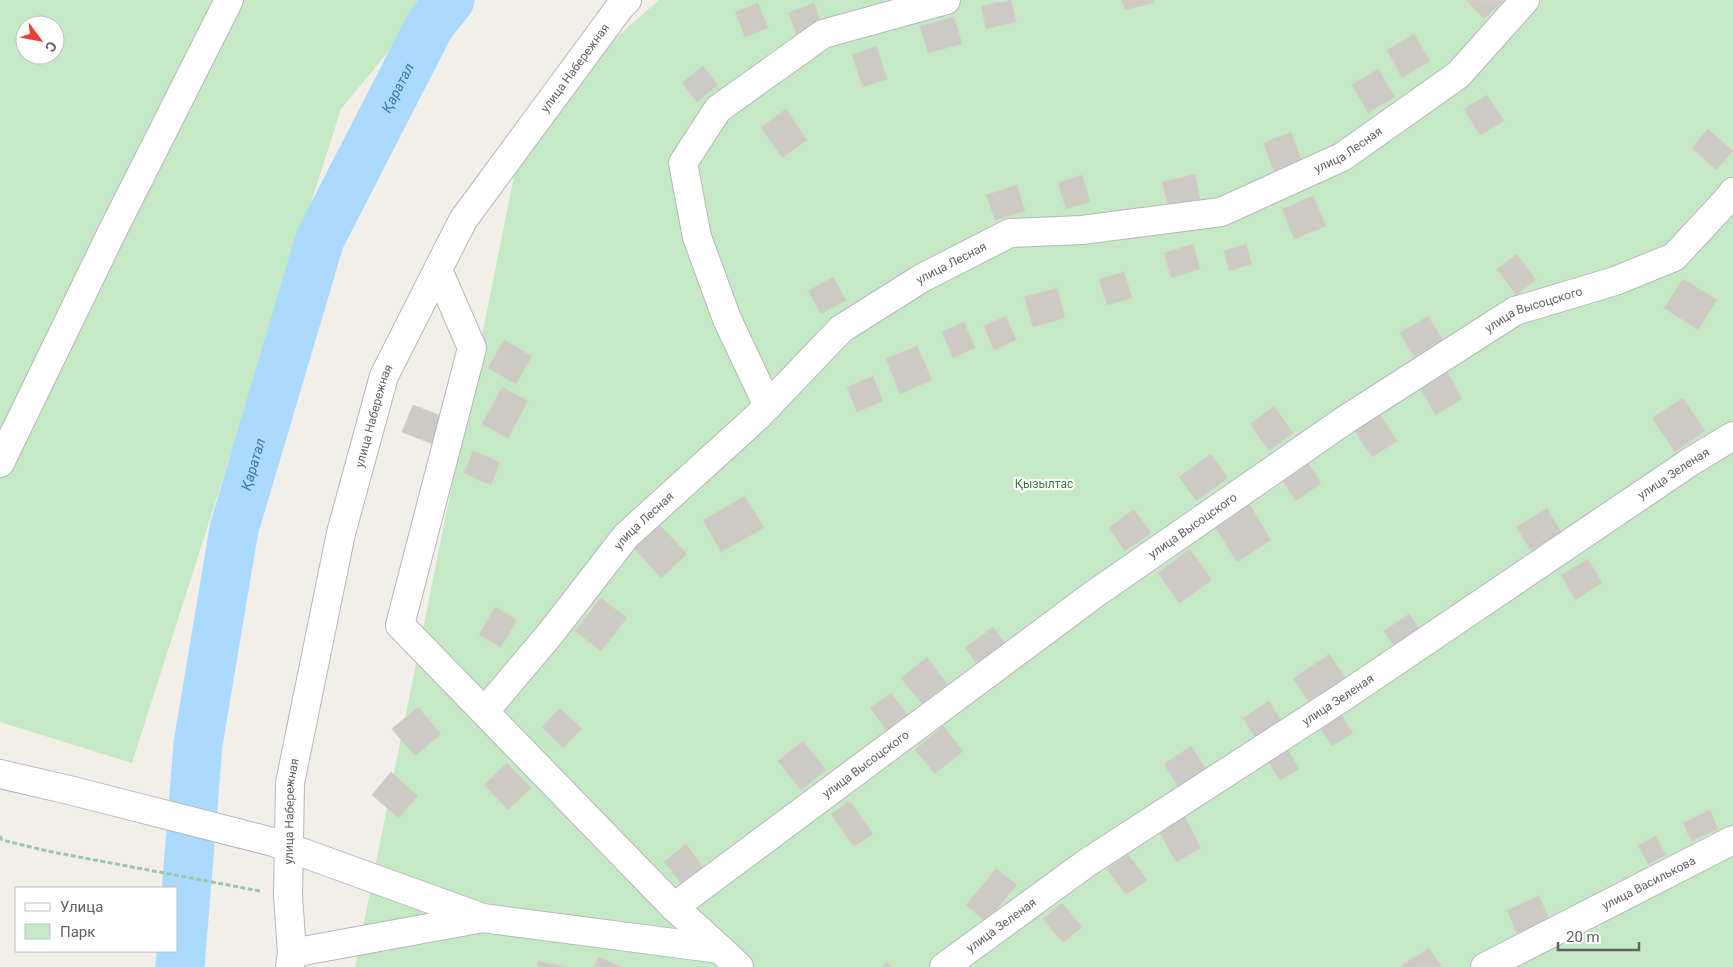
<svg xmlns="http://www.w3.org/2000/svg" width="1733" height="967" viewBox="0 0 1733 967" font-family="Roboto,sans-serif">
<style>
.green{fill:#c5e8c5;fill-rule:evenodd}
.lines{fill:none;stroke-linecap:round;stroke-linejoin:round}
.river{stroke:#aadaff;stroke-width:49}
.building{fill:#cccac5;stroke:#d6d1c6}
.minor-casing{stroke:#b5b8bc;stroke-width:30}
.tertiary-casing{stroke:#b5b8bc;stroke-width:30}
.path{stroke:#9cc7a9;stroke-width:3;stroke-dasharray:5 2.5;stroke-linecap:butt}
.minor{stroke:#fff;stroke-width:28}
.tertiary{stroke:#fff;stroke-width:28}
.labels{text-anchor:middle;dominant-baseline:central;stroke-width:4.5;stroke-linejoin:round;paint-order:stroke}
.street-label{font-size:12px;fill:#5f6368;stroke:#fff}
.park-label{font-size:12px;fill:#348238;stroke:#fff}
.water-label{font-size:14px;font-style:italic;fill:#4174aa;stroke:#fff}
</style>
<rect width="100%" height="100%" fill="#f1efe8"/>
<g class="green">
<path d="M0,0H431L341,109L132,763L0,722ZM25,25H55V55H25Z"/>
<polygon points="659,0 1733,0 1733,967 355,967 526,117"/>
</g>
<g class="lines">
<path class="river" id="s1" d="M180,967L198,744L234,529L320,239L430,25L450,0"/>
</g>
<g class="building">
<polygon points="1011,0 1016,22 986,29 981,6"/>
<polygon points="1122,0 1154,0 1154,3 1125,10"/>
<polygon points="1466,0 1502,0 1503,1 1484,19"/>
<polygon points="758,3 768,28 745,37 735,12"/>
<polygon points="814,3 822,25 797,35 788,13"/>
<polygon points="954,17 962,44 928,53 920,26"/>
<polygon points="1414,34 1430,61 1402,78 1387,50"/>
<polygon points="876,46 887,79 863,87 852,55"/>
<polygon points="703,66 718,85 697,102 682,83"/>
<polygon points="1378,69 1395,97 1368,113 1352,85"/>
<polygon points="1487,95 1504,121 1480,135 1464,109"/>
<polygon points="786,109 807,140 782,158 761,127"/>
<polygon points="1708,129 1733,151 1716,170 1692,148"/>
<polygon points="1291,132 1302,162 1274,172 1263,143"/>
<polygon points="1195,174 1200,200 1168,207 1162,182"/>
<polygon points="1082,175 1090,202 1066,209 1058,183"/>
<polygon points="1017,185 1025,211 995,220 986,195"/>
<polygon points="1313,196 1326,226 1294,239 1282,209"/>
<polygon points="1193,244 1200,269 1171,278 1164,253"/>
<polygon points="1246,244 1252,264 1229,271 1224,251"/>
<polygon points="1517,254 1536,280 1516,295 1497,269"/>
<polygon points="1124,272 1132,298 1107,305 1099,279"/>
<polygon points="833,277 846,300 821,314 808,291"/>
<polygon points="1683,279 1717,300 1698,330 1664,308"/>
<polygon points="1057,288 1065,318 1033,327 1024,297"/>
<polygon points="1006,316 1016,340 994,350 984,326"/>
<polygon points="1428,316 1443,340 1414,357 1400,333"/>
<polygon points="964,322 975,348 953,358 942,332"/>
<polygon points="504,340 532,356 516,384 488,368"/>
<polygon points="917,346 932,380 900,394 886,359"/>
<polygon points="1446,370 1462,399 1435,415 1419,386"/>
<polygon points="873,376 883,401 857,412 847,387"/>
<polygon points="502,387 528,401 508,438 482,424"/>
<polygon points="1683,398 1705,431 1675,452 1652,418"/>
<polygon points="413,405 444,417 433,444 402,432"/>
<polygon points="1274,406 1293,433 1269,451 1250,424"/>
<polygon points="1379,413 1397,441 1372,457 1354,430"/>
<polygon points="473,451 500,462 491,485 464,473"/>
<polygon points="1211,454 1228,478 1196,501 1179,477"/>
<polygon points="1307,461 1321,483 1296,501 1281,479"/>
<polygon points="745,496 764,528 721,552 703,520"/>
<polygon points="1250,505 1271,540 1237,562 1215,527"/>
<polygon points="1547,508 1563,535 1533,554 1516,527"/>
<polygon points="1134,509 1151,533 1125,551 1109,528"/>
<polygon points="660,525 687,554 661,578 634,548"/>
<polygon points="1190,549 1212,580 1179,603 1158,573"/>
<polygon points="1588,559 1602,583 1575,600 1561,575"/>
<polygon points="601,598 627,618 601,651 575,631"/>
<polygon points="495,607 517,620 501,647 479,635"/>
<polygon points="1409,614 1424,635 1398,652 1384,631"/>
<polygon points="993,627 1007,646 979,667 965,648"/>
<polygon points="1329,654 1346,678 1310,703 1293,679"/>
<polygon points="927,657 947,684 922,704 901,678"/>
<polygon points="891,693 909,717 888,732 870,708"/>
<polygon points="1269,701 1282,722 1256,739 1243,718"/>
<polygon points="418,707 441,734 415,756 392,729"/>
<polygon points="560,708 582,729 563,748 542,727"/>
<polygon points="1340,713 1353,733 1332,746 1319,726"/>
<polygon points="943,726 963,751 935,774 915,750"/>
<polygon points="803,741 826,770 801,790 778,761"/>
<polygon points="1191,746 1208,772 1181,791 1164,764"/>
<polygon points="1288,750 1299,769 1280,780 1268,762"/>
<polygon points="507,763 531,788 508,810 484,785"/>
<polygon points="391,772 418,796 399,818 372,795"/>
<polygon points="850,801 873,834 854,847 831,814"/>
<polygon points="1710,810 1718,829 1691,841 1683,823"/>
<polygon points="1185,817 1201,848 1176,862 1159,831"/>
<polygon points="1656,836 1666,855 1648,864 1638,845"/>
<polygon points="686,844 703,867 682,884 664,862"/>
<polygon points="1128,854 1147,880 1126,895 1107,869"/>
<polygon points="996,869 1017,885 986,922 966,905"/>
<polygon points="1539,896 1552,925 1519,939 1507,910"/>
<polygon points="1062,903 1082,927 1063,943 1043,919"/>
<polygon points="1429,948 1442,967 1403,967 1402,965"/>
<polygon points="599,957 622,967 594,967"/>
<polygon points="538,961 568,967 537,967"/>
<polygon points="887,962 891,967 881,967"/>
</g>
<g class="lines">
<defs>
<g id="minor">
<polyline points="438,270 472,348 400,625 674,907 720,949"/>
<polyline points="768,406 727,319 697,237 683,163 718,109 823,34 946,0"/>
<polyline points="0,463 111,234 229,0"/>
<path id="s2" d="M485,711L550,634L626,536L757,417L841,329L922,278L1010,233L1082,230L1221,212L1342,157L1458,75L1525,0"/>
<path id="s3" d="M674,907L1093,595L1345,420L1515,311L1615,281L1674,257L1726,201L1733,192"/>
<polyline points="292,953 483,918"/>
<path id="s4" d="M290,967L292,953L288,896L290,783L341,533L384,376L463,220L620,7L627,0"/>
<path id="s5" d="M944,967L1088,862L1343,697L1690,462L1733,436"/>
<path id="s6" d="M1485,967L1733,840"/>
</g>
<polyline id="tertiary" points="0,774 69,790 273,842 483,918 720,949 739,967"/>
</defs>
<use href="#minor" class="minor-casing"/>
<use href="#tertiary" class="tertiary-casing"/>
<polyline class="path" points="0,836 2,840 47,851 260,891"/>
<use href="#minor" class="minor"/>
<use href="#tertiary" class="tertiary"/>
</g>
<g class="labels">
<g class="street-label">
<text stroke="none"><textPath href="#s4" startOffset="966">улица Набережная</textPath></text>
<text stroke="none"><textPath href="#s2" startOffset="1072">улица Лесная</textPath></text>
<text stroke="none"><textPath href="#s2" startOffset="652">улица Лесная</textPath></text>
<text stroke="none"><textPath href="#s3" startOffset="1049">улица Высоцского</textPath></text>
<text stroke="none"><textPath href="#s4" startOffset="561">улица Набережная</textPath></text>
<text stroke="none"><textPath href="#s5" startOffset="881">улица Зеленая</textPath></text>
<text stroke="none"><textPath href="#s2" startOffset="248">улица Лесная</textPath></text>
<text stroke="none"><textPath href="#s3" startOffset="644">улица Высоцского</textPath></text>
<text stroke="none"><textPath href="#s5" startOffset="476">улица Зеленая</textPath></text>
<text stroke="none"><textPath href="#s3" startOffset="239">улица Высоцского</textPath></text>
<text stroke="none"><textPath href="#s4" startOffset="156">улица Набережная</textPath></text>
<text stroke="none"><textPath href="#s6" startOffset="184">улица Василькова</textPath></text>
<text stroke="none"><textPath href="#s5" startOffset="71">улица Зеленая</textPath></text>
</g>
<g class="park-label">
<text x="1044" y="484">Қызылтас</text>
</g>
<g class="water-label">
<text stroke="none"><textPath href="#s1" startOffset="914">Қаратал</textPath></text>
<text stroke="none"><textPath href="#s1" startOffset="509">Қаратал</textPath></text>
</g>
</g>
<rect x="15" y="887" width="162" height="65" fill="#ffffff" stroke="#bfc1c3"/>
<rect x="25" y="903" width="25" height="8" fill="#ffffff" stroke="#bfc1c3"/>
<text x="60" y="912" font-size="15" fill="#5f6368">Улица</text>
<rect x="25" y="924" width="25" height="15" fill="#c5e8c5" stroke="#bfc1c3"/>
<text x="60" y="937" font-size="15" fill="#5f6368">Парк</text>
<g transform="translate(40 40) rotate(122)"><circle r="24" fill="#ffffff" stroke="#bfc1c3"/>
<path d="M0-4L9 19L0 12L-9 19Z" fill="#ea4335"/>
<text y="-8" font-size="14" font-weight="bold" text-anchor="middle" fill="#5f6368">С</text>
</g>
<path d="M1558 942v8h81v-8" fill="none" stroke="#5f6368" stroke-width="2.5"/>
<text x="1566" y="942" font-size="15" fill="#5f6368" stroke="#ffffff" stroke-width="4" paint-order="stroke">20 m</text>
</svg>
